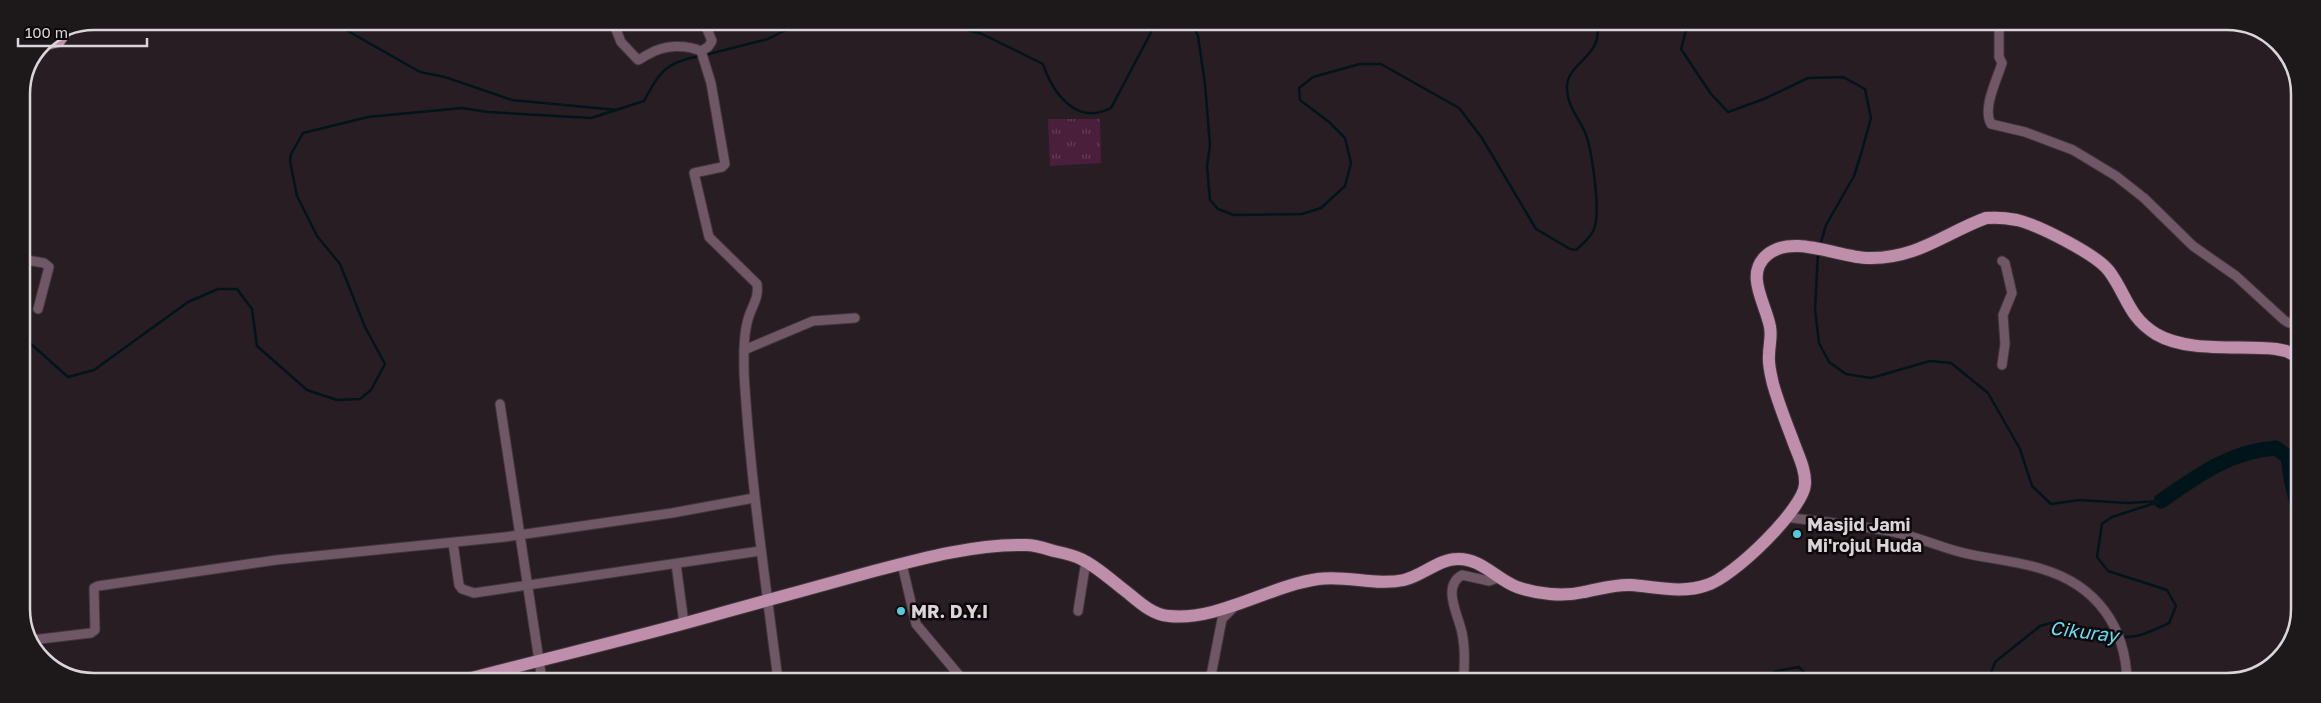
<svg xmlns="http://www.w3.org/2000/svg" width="2321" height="703" viewBox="0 0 2321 703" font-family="'Golos Text',sans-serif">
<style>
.grass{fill:url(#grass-tufts)}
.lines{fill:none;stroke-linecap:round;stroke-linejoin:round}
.stream{stroke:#00151a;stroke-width:2.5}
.river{stroke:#00151a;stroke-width:15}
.minor-casing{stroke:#41373c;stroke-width:11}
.primary-casing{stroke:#41373c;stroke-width:14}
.minor{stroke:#6f5765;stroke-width:9}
.primary{stroke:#be8eaa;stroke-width:12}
.poi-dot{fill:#55cadf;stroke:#0d090b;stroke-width:2}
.labels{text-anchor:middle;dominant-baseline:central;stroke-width:5;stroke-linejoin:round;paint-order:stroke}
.poi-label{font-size:18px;font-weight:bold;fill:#dbd4d8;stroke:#0d090b;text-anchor:start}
.water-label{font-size:19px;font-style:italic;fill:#65def4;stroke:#0d090b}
.rim{fill:none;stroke:#dbd4d8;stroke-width:2.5}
</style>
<defs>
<pattern id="grass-tufts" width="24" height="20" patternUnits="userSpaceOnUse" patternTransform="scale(1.25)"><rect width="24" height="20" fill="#4a1f3b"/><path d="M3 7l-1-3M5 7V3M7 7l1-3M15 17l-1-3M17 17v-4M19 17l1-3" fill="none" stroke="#643f57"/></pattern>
</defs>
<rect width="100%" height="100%" fill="#281d23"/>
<polygon class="grass" points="1048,119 1100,119 1101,163 1050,166"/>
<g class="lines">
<g class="stream">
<polyline points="332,22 420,72 445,77 512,100 617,110"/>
<path d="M937,22L982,34L1043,64C1053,94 1077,126 1111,108L1156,23"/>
<path d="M1192,23L1198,36L1205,84L1210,145L1207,166L1210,200L1218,209L1234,215L1302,214L1321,208L1345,186L1351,163L1345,138L1329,122L1300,100L1299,88L1313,77L1360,64H1381L1459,108L1482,138L1536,229L1570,249L1576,250C1583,244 1593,235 1595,226C1600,207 1592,150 1585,132C1578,117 1568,107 1567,90C1565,68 1590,60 1596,42C1598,37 1598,29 1598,23"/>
<polyline points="1688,23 1681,49 1711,94 1728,112 1764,99 1808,78 1843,77 1865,89 1871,118 1861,154 1854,176 1826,225 1820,246"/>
<polyline points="705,55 768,39 802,22"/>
<polyline points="1818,253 1815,309 1819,343 1829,362 1846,374 1871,378 1930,361 1951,363 1988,393 2020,449 2032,486 2051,504 2079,500 2127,503 2161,501"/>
<path d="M21,335L68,377L94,370L188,302L218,289H237L252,309L257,346L307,390L337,400L360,399L371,390L385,364L365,327L340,264L317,236L297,196L290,161L291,154L303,133L368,117L462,108L488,112L591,118L644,101C659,72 666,62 700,56"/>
<path d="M2122,637C2139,638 2154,630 2169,623L2176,606L2167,590L2108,571L2097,557L2102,524L2112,517L2158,502"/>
<polyline points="1752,681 1777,671 1799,667 1808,676 1811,681"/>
<polyline points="1988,681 1995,662 2040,626 2051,623 2116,636"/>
</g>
<path class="river" d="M2161,501C2197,476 2230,451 2276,448L2288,457L2291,479L2298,508"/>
<defs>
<g id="minor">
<path d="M613,22L621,42L638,60C643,58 644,56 649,54C664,45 685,44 701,51L711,83L725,164L722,167L694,173L709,237L757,284C759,298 753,304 749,316C743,334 744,355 744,373C750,476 765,578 778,680"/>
<path d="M1999,24V57L2002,63C1997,80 1982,108 1991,124L2025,132L2073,150L2116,176L2144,198L2193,246L2236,276L2284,320L2289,323H2299"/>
<polyline points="701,51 708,47 712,41 704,22"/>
<polyline points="21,259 44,263 49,267 38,309"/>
<polyline points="744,350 813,321 855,318"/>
<polyline points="2002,365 2005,344 2003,315 2012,293 2005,263 2002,261"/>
<polyline points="500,404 542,680"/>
<path d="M1785,517C1823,522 1862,525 1898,533C1921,538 1942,548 1964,553C1990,559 2017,561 2042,569C2096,585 2126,626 2127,682"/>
<polyline points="453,543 459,585 462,589 474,593 760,551"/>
<polyline points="676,564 684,623"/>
<polyline points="902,564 916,624 963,680"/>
<polyline points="1078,611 1086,561"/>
<polyline points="32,640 91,633 95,630 94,588 98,586 276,560 505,537 672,513 754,498"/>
<polyline points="1210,681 1222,619 1234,607"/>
<path d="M1463,681C1465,667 1465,647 1462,633C1459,616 1441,587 1462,575L1489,581L1498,578"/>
</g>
<g id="primary">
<polyline points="42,45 59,41 64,34"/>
<path d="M464,680C551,657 639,637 725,612C775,598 824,585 874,571C923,558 975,544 1026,545C1035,545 1044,548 1054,551C1063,553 1073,555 1081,559C1098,567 1113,582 1128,593C1140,603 1153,615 1169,616C1219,621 1269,586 1318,579C1347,575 1376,586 1404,580C1422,576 1439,559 1457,559C1481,558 1496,579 1517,587C1537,594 1563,597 1584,592C1600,589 1615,584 1631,585C1657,587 1682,594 1707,585C1732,578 1804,509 1805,484C1806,469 1797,453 1792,438C1785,420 1778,402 1773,384C1771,375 1768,365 1769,355C1769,345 1772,337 1770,327C1766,304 1744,274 1767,255C1793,233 1839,258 1869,258C1917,259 1945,233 1986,218C1997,217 2007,218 2017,220C2038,225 2096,254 2109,271C2127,295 2128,317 2156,334C2188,353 2240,345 2276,349L2286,351L2298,357"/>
</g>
</defs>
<use href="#minor" class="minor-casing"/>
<use href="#primary" class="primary-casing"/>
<use href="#minor" class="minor"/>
<use href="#primary" class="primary"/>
</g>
<g class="poi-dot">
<circle cx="1797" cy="534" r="5"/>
<circle cx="901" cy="611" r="5"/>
</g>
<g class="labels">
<g class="poi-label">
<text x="1807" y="524">Masjid Jami<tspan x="1807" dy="21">Mi'rojul Huda</tspan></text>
<text x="911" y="611">MR. D.Y.I</text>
</g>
<g class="water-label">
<text transform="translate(2084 631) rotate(7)">Cikuray</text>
</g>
</g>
<path d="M0 0H2321V703H0ZM94 30H2227A64 64 0 0 1 2291 94V609A64 64 0 0 1 2227 673H94A64 64 0 0 1 30 609V94A64 64 0 0 1 94 30Z" fill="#1d191b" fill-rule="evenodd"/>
<path class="rim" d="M94 30H2227A64 64 0 0 1 2291 94V609A64 64 0 0 1 2227 673H94A64 64 0 0 1 30 609V94A64 64 0 0 1 94 30Z"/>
<path d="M18 38v8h129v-8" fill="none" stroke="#dbd4d8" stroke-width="2.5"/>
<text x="25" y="38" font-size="15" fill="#dbd4d8" stroke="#0d090b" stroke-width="4" paint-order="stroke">100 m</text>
</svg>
